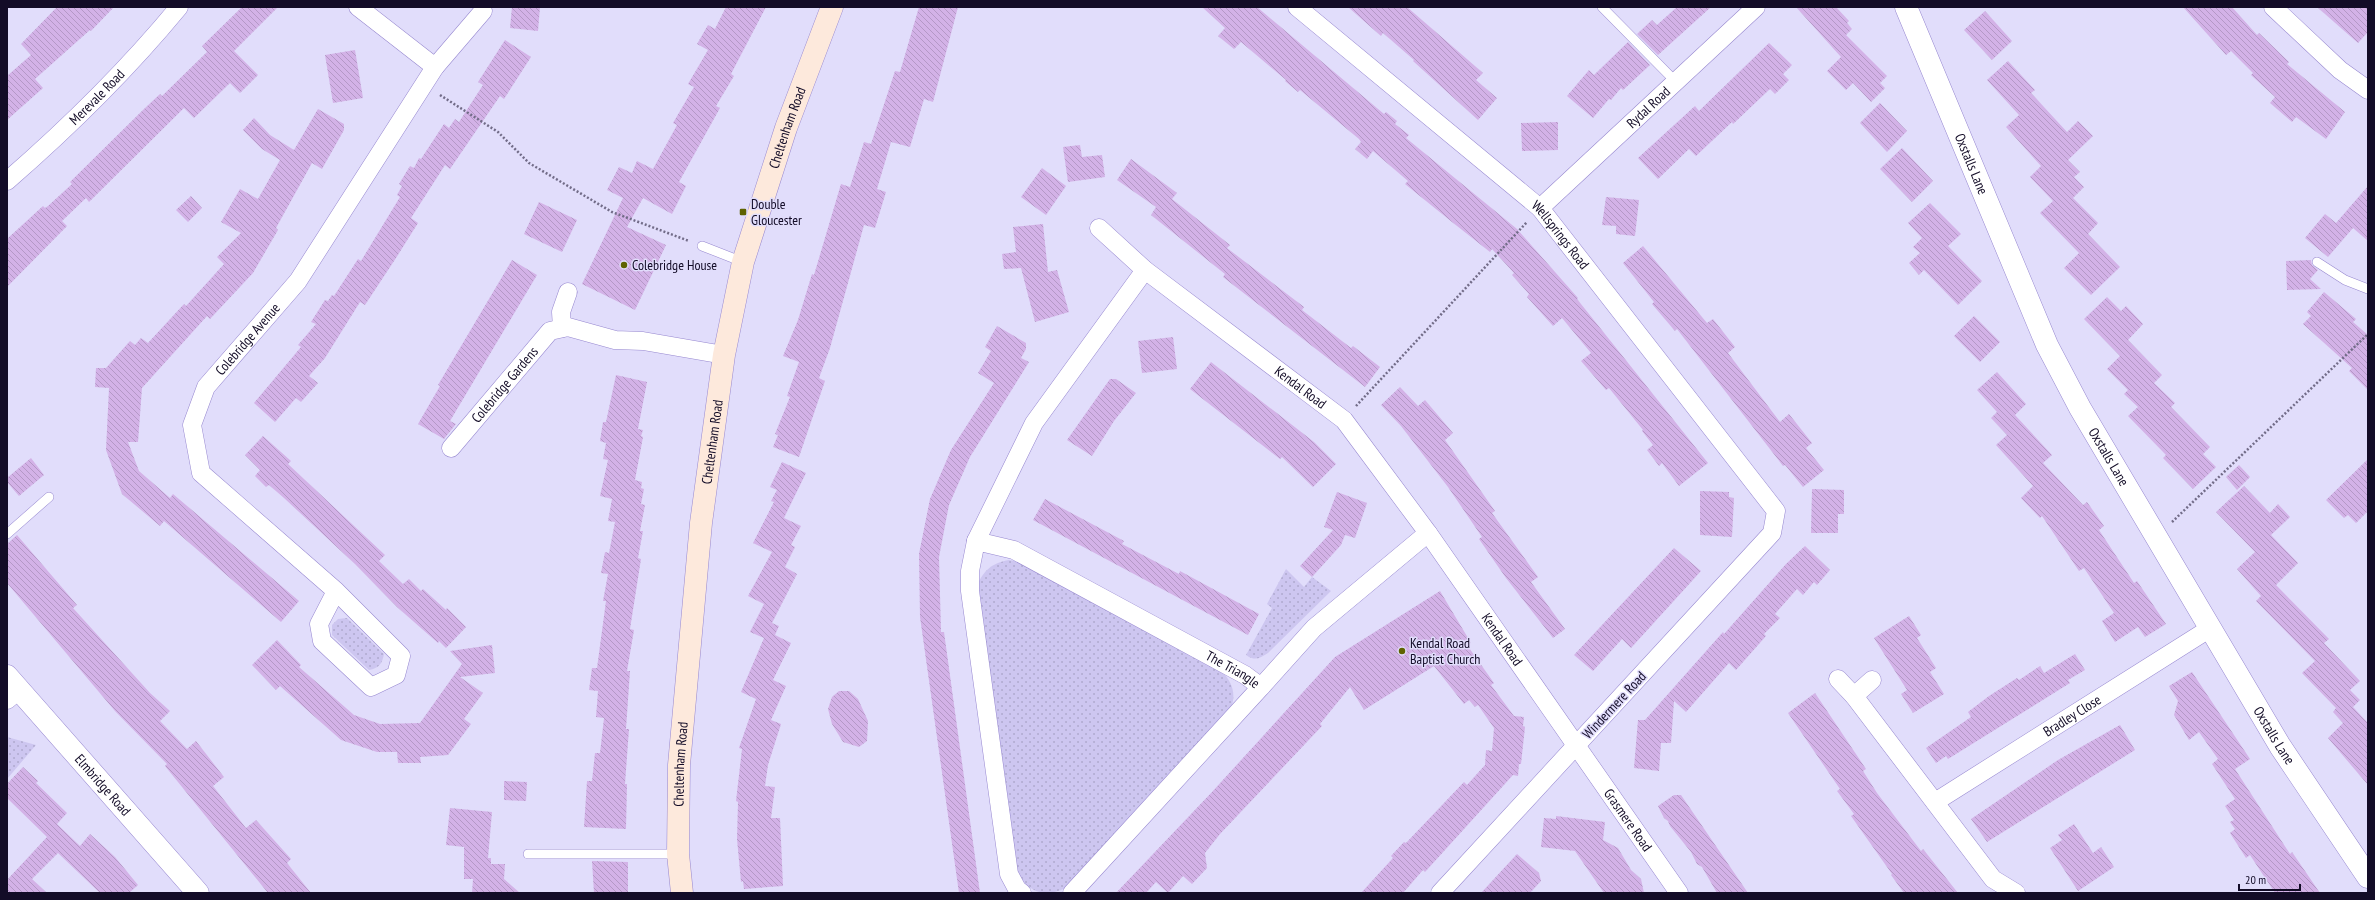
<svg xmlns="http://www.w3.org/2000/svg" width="2375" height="900" viewBox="0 0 2375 900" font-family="'PT Sans Narrow',sans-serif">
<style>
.grass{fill:url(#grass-dots)}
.building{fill:url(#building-back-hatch)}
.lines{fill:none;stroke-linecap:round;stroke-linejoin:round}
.service-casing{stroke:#9788d0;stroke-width:10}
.minor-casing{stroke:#9788d0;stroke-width:19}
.tertiary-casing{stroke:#9788d0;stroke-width:23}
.secondary-casing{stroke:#9788d0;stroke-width:23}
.path{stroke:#726c88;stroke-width:2.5;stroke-dasharray:2 2;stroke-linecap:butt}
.service{stroke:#fff;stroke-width:9}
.minor{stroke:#fff;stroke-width:18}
.tertiary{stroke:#fff;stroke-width:22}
.secondary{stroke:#fde9dc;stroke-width:22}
.poi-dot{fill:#5f6300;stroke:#e1ddfb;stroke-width:1.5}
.labels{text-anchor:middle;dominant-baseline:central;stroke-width:3;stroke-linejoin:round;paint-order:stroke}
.street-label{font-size:14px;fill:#130c27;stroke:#e1ddfb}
.poi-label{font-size:14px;fill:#130c27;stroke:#e1ddfb;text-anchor:start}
</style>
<defs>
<pattern id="grass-dots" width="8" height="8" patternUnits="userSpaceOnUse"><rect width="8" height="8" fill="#cdc6f0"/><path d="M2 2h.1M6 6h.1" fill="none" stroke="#afa9ce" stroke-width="1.8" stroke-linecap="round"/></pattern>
<pattern id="building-back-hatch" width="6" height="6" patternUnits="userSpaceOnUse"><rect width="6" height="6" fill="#d3b2e7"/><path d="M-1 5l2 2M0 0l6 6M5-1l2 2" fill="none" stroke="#b498c6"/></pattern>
</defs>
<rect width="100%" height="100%" fill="#e1ddfb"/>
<g class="grass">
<path d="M1009,560L1021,562L1222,671C1231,682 1236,691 1232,705L1070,886C1044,899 1027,894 1016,867L978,583C986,568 993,563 1009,560Z"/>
<path d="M1286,569L1304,587L1312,577L1331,591L1268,653C1259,659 1255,661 1246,655L1272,608L1267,604Z"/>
<path d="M347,618L384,654C382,664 379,668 369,670L332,635V625L338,619Z"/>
<polygon points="7,737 36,745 7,779"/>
</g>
<g class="building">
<polygon points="57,7 114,7 91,31 90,30 35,79 43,88 7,120 7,76 31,55 21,44"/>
<polygon points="242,7 278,7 234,51 258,75 240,93 230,83 194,118 184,108 89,202 86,198 62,221 67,226 7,287 7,239 43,206 45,208 48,206 72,184 70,182 144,109 160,94 162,96 207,52 202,46"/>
<polygon points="512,7 540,7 538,31 510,28"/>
<polygon points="726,7 766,7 731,74 734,76 716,106 720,108 679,182 686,186 672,214 643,198 627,227 666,245 635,310 582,284 623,198 607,190 619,167 632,173 637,161 653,169 677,125 673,123 694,87 688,84 708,50 697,44 708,25 715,29"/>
<polygon points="919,7 958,7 933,102 924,99 910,147 891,142 877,189 886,192 875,228 864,225 830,348 819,378 825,381 799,457 773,447 778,435 775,434 790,397 787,396 799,362 783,356 798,320 812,274 814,275 841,184 850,187 864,142 871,144 895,71 900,72"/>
<polygon points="1202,7 1257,7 1384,114 1386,112 1397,121 1395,124 1409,135 1406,138 1517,229 1578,298 1577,299 1708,463 1679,486 1662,463 1659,466 1647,450 1653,445 1642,431 1643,430 1609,388 1606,390 1581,361 1591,353 1562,318 1553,326 1527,297 1529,294 1512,275 1514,273 1492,249 1490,252 1452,222 1405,184 1408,181 1373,151 1367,159 1355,149 1361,142 1359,139 1300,90 1298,92 1285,81 1286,80 1241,42 1234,49 1218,36 1225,28"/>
<polygon points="1348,7 1407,7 1483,73 1476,80 1497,98 1478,120 1413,61 1414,60 1383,33 1381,36"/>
<polygon points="1677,7 1711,7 1658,55 1637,34 1652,20 1657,25"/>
<polygon points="1796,7 1836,7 1849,21 1847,23 1852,29 1846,35 1887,76 1880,83 1885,88 1871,102 1853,83 1846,90 1827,71 1841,57"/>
<polygon points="2183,7 2232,7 2257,35 2259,33 2289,62 2287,64 2345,112 2326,139 2296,117 2292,122 2270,103 2275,97 2251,75 2253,73 2231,51 2226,55"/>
<polygon points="2317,7 2368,7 2368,32 2358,43"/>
<polygon points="1985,11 2012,41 1992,60 1964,30"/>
<polygon points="505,40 531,57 504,99 500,96 450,169 445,165 411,218 418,223 396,258 365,305 360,302 325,358 309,376 318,383 301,402 296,398 275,422 254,403 301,347 298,345 316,324 311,322 325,300 328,301 332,295 334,296 358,259 361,261 400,197 397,195 402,186 399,184 410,166 414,168 419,158 421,159 444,124 449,128 455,119 459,122 483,85 478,82"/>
<polygon points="1628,42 1650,65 1623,90 1621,88 1611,100 1609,99 1593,118 1567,96 1589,70 1594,75"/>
<polygon points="1769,43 1792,65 1783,74 1789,80 1775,94 1770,89 1733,124 1732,122 1696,156 1689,149 1658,179 1638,158 1695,106 1699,111"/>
<polygon points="355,50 363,98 333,103 325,55"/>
<polygon points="2008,61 2035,90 2031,93 2067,132 2078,121 2093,136 2068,160 2080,172 2074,177 2084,187 2073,198 2098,223 2088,234 2120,267 2091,295 2064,268 2079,253 2040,213 2053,201 2030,177 2041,166 2006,127 2019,115 1987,80"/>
<polygon points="1880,103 1907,131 1887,152 1860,123"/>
<polygon points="318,109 344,124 344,130 322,169 312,163 276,228 278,230 253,273 210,319 207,316 142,388 138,442 128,442 139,471 170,498 173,494 299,601 281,622 164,521 160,526 122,494 106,450 109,388 95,387 96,368 106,368 130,341 135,345 141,338 148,343 184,304 186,306 224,264 217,257 241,233 221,222 240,189 258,199 280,160 262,149 243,130 254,118 270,135 294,150"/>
<polygon points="1558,122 1558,150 1522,151 1521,123"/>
<polygon points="1080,145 1082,157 1102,155 1105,177 1068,182 1063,147"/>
<polygon points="1902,148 1933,181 1912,202 1880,169"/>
<polygon points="1131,159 1177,193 1172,199 1230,245 1227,248 1304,307 1302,310 1351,348 1353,346 1380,367 1365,387 1223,277 1225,274 1151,215 1156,207 1117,180"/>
<polygon points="1042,168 1066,186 1046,215 1021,197"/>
<polygon points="2368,186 2368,241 2353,228 2328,257 2305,238 2325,214 2336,223"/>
<polygon points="191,196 202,208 188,222 176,210"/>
<polygon points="1606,197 1639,200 1635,236 1616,234 1616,226 1602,225"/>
<polygon points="539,202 577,220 562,252 524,234"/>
<polygon points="1930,203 1961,234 1948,246 1982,281 1958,305 1924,270 1919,275 1909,263 1920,253 1913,247 1922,238 1908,223"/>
<polygon points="1043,224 1048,272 1057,270 1069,312 1035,322 1021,268 1004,269 1002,254 1016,252 1013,227"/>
<polygon points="1643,246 1707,323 1713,319 1735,347 1728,353 1780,422 1789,414 1812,443 1806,448 1824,470 1803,487 1785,465 1783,466 1677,329 1675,331 1652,304 1654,302 1623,263"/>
<polygon points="512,260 537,275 450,421 456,424 444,439 418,424 440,386 438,385"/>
<polygon points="2311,260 2312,265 2318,270 2310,279 2321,289 2287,290 2286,261"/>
<polygon points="2324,292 2356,319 2353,322 2368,335 2368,390 2349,371 2352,368 2303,324 2311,316 2307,312"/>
<polygon points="2107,297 2121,311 2126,306 2143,324 2128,340 2162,375 2154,383 2175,403 2171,407 2210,447 2203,454 2216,467 2193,489 2163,458 2166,455 2128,416 2138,407 2124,394 2128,390 2107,369 2120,356 2084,319"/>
<polygon points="1974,316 2000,342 1980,362 1954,336"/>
<polygon points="997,326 1026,343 1026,349 1021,358 1029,362 970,457 949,505 939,557 941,632 944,632 980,893 959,893 920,617 919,554 930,499 951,450 994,383 978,373 991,351 985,347"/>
<polygon points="1173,337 1177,369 1142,373 1138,341"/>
<polygon points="1211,362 1314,442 1336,464 1313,487 1282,457 1280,459 1190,389"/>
<polygon points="1997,372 2026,404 2015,415 2052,455 2043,463 2083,505 2087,502 2104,526 2099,530 2134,583 2137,581 2166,624 2145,637 2138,627 2115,642 2102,621 2114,613 2084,568 2079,571 2042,516 2040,518 2021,498 2033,486 1996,445 2007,435 1991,418 1997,412 1977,390"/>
<polygon points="616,375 647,382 638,429 643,430 641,436 643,437 635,480 642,482 641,488 644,489 641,504 645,505 640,531 643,531 638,558 641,559 630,629 634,630 627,671 630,671 626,729 629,729 625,784 627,784 626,829 584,827 587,781 592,781 595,753 600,753 604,718 596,717 598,691 589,690 592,668 597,668 606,601 603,601 608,574 601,573 605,552 609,553 615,522 608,521 612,499 600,496 608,460 603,459 606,443 600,441 603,422 606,422"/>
<polygon points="1110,379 1116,379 1136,393 1114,421 1092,456 1067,440"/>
<polygon points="1400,387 1418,406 1425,400 1453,433 1445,440 1495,511 1492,513 1538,577 1531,582 1565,629 1553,638 1506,578 1479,539 1482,537 1448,487 1401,426 1381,405"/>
<polygon points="263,436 291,461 288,464 385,555 379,561 403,584 409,579 421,591 423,589 446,610 447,608 466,627 446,648 439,641 438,643 397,607 355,564 284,498 269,485 266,487 255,476 260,470 245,455"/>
<polygon points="31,458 44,475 19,496 7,482 7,478"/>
<polygon points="2368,459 2368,511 2356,523 2348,515 2344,518 2326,500"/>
<polygon points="782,462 806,473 784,518 801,526 791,545 795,547 785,567 797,574 772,623 779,626 775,635 791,643 773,680 786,686 771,720 781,724 768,765 765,786 775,787 771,818 780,818 783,886 744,889 743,881 741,882 737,839 738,802 736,801 742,749 739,748 756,699 741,692 764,638 750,632 764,604 748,596 772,552 753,543 774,502 771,501 777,490 770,487"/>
<polygon points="2239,465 2250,477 2237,490 2226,477"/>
<polygon points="2244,486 2270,513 2278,504 2290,517 2271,535 2298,563 2276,585 2329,639 2324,643 2360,681 2350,690 2360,700 2353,707 2368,723 2368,785 2328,738 2343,723 2333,712 2336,708 2302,673 2315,661 2256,601 2261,596 2237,569 2255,552 2216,512"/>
<polygon points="1812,489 1844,490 1844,514 1838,514 1838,533 1811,533"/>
<polygon points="1700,491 1729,492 1729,497 1734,498 1732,537 1700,535"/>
<polygon points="1337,492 1367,503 1355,538 1345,535 1341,545 1312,577 1300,566 1333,530 1324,527"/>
<polygon points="1045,499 1124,541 1122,544 1179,574 1180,571 1259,614 1248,635 1033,520"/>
<polygon points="17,535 77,605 73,608 150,693 170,711 160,721 187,749 196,741 224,777 213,786 246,828 256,820 291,859 287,863 311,893 268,893 165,766 167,764 115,711 7,583 7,544"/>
<polygon points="1805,546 1830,570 1817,585 1814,582 1803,595 1797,589 1775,614 1780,618 1764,634 1766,636 1736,670 1729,663 1686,712 1674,701 1671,743 1661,743 1659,771 1634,768 1638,720 1645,720 1723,632 1724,634 1786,564"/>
<polygon points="1674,548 1701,571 1631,648 1622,639 1593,671 1574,655"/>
<polygon points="1440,591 1471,643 1467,645 1494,683 1491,685 1514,716 1524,717 1523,726 1525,727 1521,764 1519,764 1518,776 1513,775 1425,872 1423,870 1403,893 1361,893 1393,858 1391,856 1404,842 1406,843 1464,782 1467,785 1485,765 1486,750 1492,751 1494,728 1478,705 1475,707 1469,700 1464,704 1434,666 1364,710 1350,687 1320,724 1322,726 1220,834 1205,853 1207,868 1192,884 1183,876 1168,893 1156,882 1146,893 1116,893 1212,792 1335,657"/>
<polygon points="1909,616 1921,635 1917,638 1936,668 1930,672 1944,694 1913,713 1901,694 1907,690 1874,638"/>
<polygon points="277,640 301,665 299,667 354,715 380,724 420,723 462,664 450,651 492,645 495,673 460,677 483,693 464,719 471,724 448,755 420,757 421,763 398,763 397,752 377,752 341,740 280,686 276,690 252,665"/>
<polygon points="2075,654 2085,670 2068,680 2070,683 1948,759 1946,756 1936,763 1926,748 1971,717 1968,712 1989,696 2017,678 2019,680 2040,666 2044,673"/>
<polygon points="2192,672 2250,759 2235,769 2290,854 2292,852 2320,893 2275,893 2250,855 2246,858 2230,833 2235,829 2230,822 2234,820 2225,806 2235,799 2212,764 2218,759 2199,732 2189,740 2174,715 2178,701 2169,686"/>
<polygon points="839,691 849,691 858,699 868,721 867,741 859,747 843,742 832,724 828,709 832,697"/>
<polygon points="1815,693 1866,769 1863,771 1877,793 1921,851 1923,849 1958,893 1904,893 1891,875 1892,874 1851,816 1854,814 1837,791 1840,789 1788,713"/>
<polygon points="2120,725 2135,750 1987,842 1971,819 2058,760"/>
<polygon points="23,767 38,781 36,783 67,813 57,824 80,846 90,834 115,857 138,885 129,893 100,893 58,853 32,879 47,893 7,893 7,880 47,837 7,798 7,784"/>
<polygon points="504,781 527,782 526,801 504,800"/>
<polygon points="1674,795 1681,795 1748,893 1717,893 1702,867 1697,864 1691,852 1670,826 1668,821 1664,818 1658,806"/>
<polygon points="450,808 492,812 488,858 491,858 491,864 505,864 504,879 520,893 472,893 473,879 464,879 464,847 446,845"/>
<polygon points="1556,816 1605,822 1603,840 1618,848 1631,870 1641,879 1644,893 1604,893 1575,851 1541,847 1544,818 1556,819"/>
<polygon points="2074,824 2093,853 2101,847 2114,867 2078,891 2050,848 2062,840 2058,835"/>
<polygon points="1517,854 1539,873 1541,881 1530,893 1481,893"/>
<polygon points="592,861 628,862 628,893 594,893"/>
</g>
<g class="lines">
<defs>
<g id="service">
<polyline points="1602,7 1675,81"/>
<polyline points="702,246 743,262"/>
<polyline points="2317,262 2345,280 2368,289"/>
<polyline points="7,534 49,497"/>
<polyline points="528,854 678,854"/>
</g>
<g id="minor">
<polyline points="358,7 435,67"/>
<path id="s1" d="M1297,7L1540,208L1776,511L1772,533L1440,893"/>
<polyline points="2273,7 2340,70 2368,90"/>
<path id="s2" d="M7,181C68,128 127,70 179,7"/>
<path id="s3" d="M1540,208L1756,7"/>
<path id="s4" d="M1099,228L1145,270L1344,420L1428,533L1679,893"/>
<polyline points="562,328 561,312 568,292"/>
<path id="s5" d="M451,448L550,331L568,327L615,340L643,341L724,355"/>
<polyline points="976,541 1034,423 1145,270"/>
<path id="s6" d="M336,591L319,624L322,641L371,687L396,675L401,656L336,591L201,473L192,425L206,387L298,281L435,67L483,11"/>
<polyline points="1838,679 1854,696 1993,879 2016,893"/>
<polyline points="1261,687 1314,628 1428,533"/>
<polyline points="1854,696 1872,680"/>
<polyline points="7,700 19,690"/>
<path id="s7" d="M1935,802L2209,629"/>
<path id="s8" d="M1022,893L1017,889L1009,874L970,591V571L976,541L1014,550L1245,675L1261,687L1072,893"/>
</g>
<g id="tertiary">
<path id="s9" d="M1906,7L2047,345L2080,408L2280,746L2368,877"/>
<path id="s10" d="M7,676L198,893"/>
</g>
<g id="secondary">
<path id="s11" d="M682,893L678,854L679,765L701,523L724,355L743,262L786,128L832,7"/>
</g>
</defs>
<use href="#service" class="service-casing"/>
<use href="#minor" class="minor-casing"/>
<use href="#tertiary" class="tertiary-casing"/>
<use href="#secondary" class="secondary-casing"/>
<g class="path">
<polyline points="440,95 498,132 529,163 612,212 689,241"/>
<polyline points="1356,406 1527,222"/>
<polyline points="2172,522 2368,334"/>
</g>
<use href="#service" class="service"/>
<use href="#minor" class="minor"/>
<use href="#tertiary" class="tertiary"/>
<use href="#secondary" class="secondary"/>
</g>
<g class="poi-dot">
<rect x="739" y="208" width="8" height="8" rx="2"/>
<circle cx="624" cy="265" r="4"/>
<circle cx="1402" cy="651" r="4"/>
</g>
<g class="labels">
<g class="street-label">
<text stroke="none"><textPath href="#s2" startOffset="123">Merevale Road</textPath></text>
<text stroke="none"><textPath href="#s3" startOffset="148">Rydal Road</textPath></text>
<text stroke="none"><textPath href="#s11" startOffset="777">Cheltenham Road</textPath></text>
<text stroke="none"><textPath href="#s9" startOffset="170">Oxstalls Lane</textPath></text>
<text stroke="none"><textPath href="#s1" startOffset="349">Wellsprings Road</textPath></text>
<text stroke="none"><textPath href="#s6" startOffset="593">Colebridge Avenue</textPath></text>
<text stroke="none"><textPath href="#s5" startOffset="83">Colebridge Gardens</textPath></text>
<text stroke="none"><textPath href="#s4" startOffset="257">Kendal Road</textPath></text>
<text stroke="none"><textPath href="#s11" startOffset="453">Cheltenham Road</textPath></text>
<text stroke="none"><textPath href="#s9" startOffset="494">Oxstalls Lane</textPath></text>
<text stroke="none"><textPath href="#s4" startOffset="582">Kendal Road</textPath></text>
<text stroke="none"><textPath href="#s8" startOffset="648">The Triangle</textPath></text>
<text transform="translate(1614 705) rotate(-47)">Windermere Road</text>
<text stroke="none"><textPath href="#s7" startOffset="162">Bradley Close</textPath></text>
<text stroke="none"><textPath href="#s9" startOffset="818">Oxstalls Lane</textPath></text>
<text stroke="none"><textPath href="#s11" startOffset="129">Cheltenham Road</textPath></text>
<text stroke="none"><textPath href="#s10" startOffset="145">Elmbridge Road</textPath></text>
<text stroke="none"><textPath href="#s4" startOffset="802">Grasmere Road</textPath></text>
</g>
<g class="poi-label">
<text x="751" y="204">Double<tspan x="751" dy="16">Gloucester</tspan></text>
<text x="632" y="265">Colebridge House</text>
<text x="1410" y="643">Kendal Road<tspan x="1410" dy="16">Baptist Church</tspan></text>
</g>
</g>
<rect width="2375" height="900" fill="none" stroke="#130c27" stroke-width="16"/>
<path d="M2239 884v6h61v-6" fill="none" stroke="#130c27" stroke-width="2"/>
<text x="2245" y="884" font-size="12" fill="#130c27" stroke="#e1ddfb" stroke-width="3" paint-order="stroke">20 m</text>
</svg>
